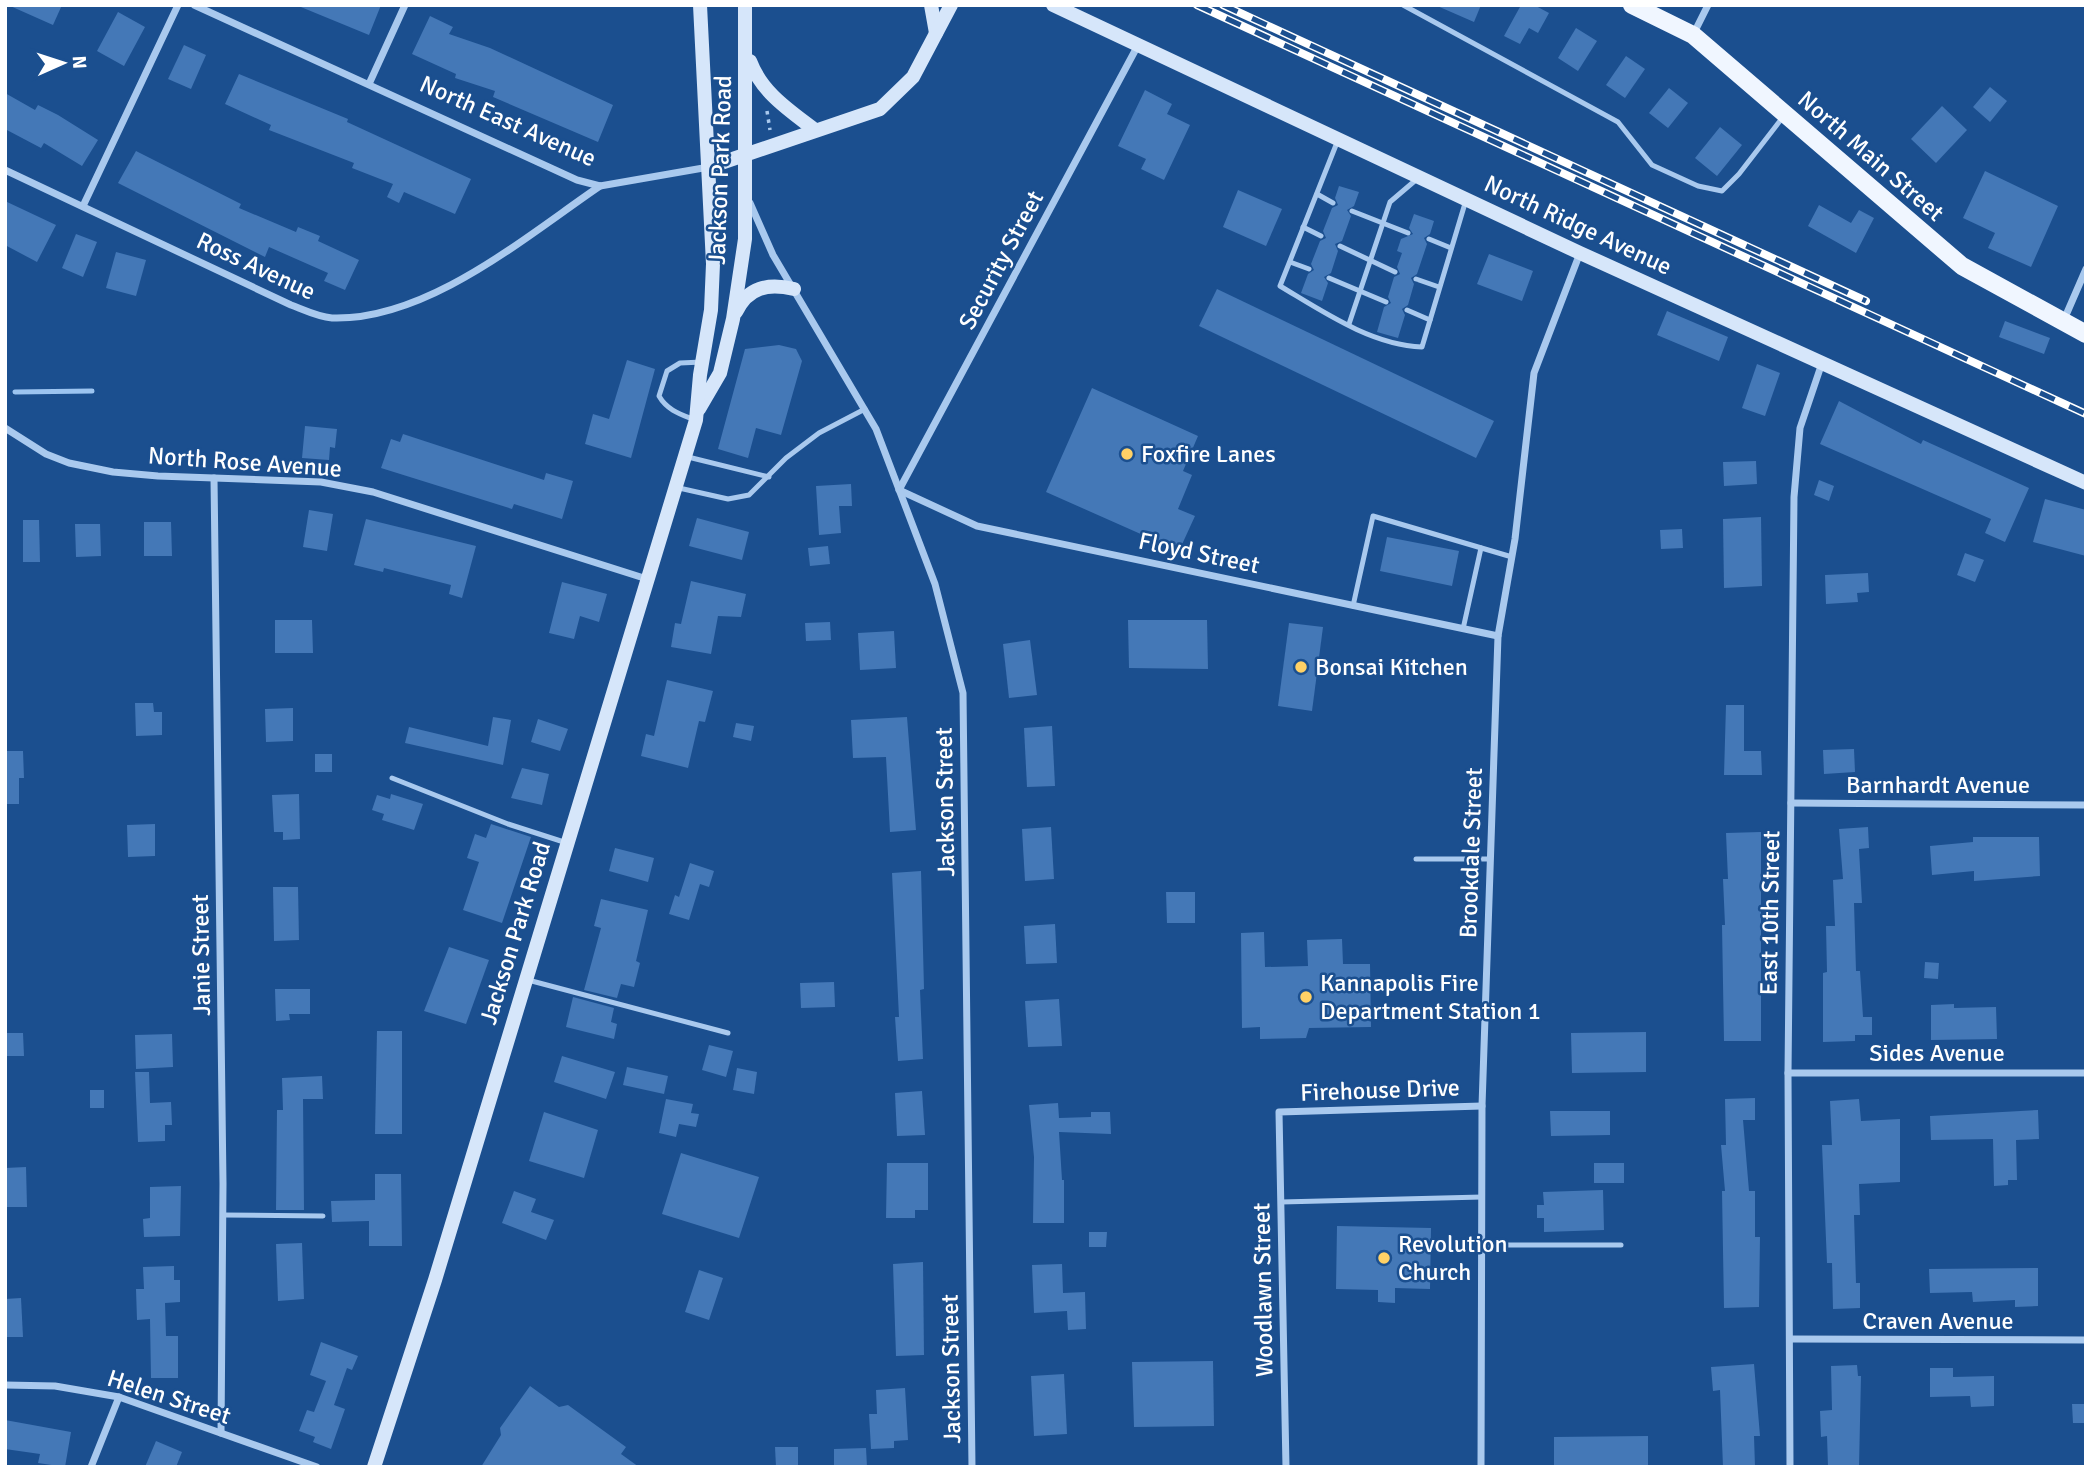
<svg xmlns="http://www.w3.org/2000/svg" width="2091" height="1472" viewBox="0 0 2091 1472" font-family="Signika,sans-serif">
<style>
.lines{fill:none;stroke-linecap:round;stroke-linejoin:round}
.stream{stroke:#9cc4f0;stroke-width:5}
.building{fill:#4478b7}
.path{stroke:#a9c9ee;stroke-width:3.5;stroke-dasharray:3.5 5;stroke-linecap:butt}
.lane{stroke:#a9c9ee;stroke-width:5}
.street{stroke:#a9c9ee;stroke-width:7}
.secondary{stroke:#d6e6fa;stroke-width:14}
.primary{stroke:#f0f6ff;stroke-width:18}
.rail-casing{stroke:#fff;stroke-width:8}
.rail{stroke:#1b4f8f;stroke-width:5;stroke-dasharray:16;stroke-linecap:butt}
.poi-dot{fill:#ffd166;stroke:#1b4f8f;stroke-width:2.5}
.labels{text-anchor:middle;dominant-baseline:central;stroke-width:5;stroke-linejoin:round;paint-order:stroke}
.street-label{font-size:24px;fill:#fff;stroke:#1b4f8f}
.poi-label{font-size:24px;fill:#fff;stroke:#1b4f8f;text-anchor:start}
</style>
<rect width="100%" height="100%" fill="#1b4f8f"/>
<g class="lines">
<polyline class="stream" points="15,392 92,391"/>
</g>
<g class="building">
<polygon points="8,5 62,5 53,25"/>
<polygon points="296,5 381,5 369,35"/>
<polygon points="1435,5 1481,5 1474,22"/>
<polygon points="1521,5 1534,5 1549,13 1538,33 1529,28 1520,44 1504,36"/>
<polygon points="118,12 145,27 124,66 97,51"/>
<polygon points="430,16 453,27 449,34 490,48 613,105 598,142 493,97 495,91 455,78 456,74 412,54"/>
<polygon points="1576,28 1597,41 1578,71 1558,58"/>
<polygon points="184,45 206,55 191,89 168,79"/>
<polygon points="1626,56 1645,69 1625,98 1606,85"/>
<polygon points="239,74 348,119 347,122 471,179 455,214 404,192 399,203 387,197 393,184 352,168 354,163 269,130 271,125 225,104"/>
<polygon points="1990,87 2007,101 1990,122 1973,107"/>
<polygon points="1669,88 1688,103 1668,128 1649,113"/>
<polygon points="1145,90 1172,104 1167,114 1190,125 1164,180 1141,169 1146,159 1118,146"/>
<polygon points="5,93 35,110 38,105 58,115 98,140 82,166 44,143 41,148 5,129"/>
<polygon points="1942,106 1967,130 1936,163 1911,139"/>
<polygon points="1720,127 1742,145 1717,176 1695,158"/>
<polygon points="136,151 241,204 239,208 296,232 298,227 320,236 318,241 359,260 345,290 324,281 328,273 269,247 265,257 118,183"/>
<polygon points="1985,171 2058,206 2031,267 1988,248 1995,233 1963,218"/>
<polygon points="1339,186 1359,192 1354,206 1347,210 1351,216 1342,241 1335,244 1338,251 1331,273 1324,277 1328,283 1322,301 1301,293 1308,274 1314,270 1311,264 1320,241 1326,238 1323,231 1332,208 1338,205 1335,198"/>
<polygon points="1238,190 1282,209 1266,246 1223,227"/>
<polygon points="5,201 56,225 37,262 5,245"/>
<polygon points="1819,205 1851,223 1859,210 1874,218 1856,253 1808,226"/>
<polygon points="1414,214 1434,221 1430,234 1424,238 1427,244 1417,274 1411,278 1414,284 1408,305 1402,309 1405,315 1398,338 1377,332 1384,307 1391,303 1388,297 1394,277 1400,274 1397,267 1402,253 1397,251 1401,239 1413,234 1409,228"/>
<polygon points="76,234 97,242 83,277 62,268"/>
<polygon points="116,252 146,260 136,296 106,288"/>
<polygon points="1489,254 1533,271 1522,301 1477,284"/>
<polygon points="1217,289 1494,421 1476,458 1199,326"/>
<polygon points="1667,311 1728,337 1719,361 1657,335"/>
<polygon points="2005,321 2050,338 2044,354 1999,337"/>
<polygon points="779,345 796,349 802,361 781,435 756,428 748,458 718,449 745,349"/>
<polygon points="627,360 655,369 631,458 585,444 593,414 609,419"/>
<polygon points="1757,364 1780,373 1765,416 1742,408"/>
<polygon points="1092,388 1198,436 1183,471 1192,475 1178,509 1195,516 1179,551 1046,492"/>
<polygon points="1839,401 1921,444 1923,440 2029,488 2005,542 1985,533 1991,519 1820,444"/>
<polygon points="305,426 337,429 335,448 330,447 329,460 302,458"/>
<polygon points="403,434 544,480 546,473 573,481 562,519 514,504 512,509 381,468 391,439 400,442"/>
<polygon points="1756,461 1757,484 1724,486 1723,462"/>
<polygon points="1819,480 1834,486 1829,501 1814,495"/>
<polygon points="851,484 852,506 839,506 841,533 819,535 816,486"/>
<polygon points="2045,499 2086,510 2086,556 2033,542"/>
<polygon points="309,510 333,514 327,551 303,547"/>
<polygon points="1761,517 1762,586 1724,588 1723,519"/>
<polygon points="697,518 749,532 742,560 689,546"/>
<polygon points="366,519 476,546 462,598 449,594 451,585 384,568 383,572 354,565"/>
<polygon points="23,520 39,520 40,562 23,562"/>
<polygon points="144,522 171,522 172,556 144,556"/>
<polygon points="75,524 100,524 101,556 76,557"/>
<polygon points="1682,529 1683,548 1661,549 1660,530"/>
<polygon points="1387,537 1459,551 1452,586 1380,571"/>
<polygon points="828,546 830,564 810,566 808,548"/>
<polygon points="1965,553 1984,560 1975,582 1957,575"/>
<polygon points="1868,573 1869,592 1857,593 1858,602 1826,604 1825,575"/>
<polygon points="691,581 746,594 741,617 718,616 711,654 671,647 675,623 681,624"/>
<polygon points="562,582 607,594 599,622 580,616 574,639 549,633"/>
<polygon points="275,620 312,620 313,653 275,653"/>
<polygon points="1128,620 1207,620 1208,669 1129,668"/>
<polygon points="830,622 831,640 806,641 805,623"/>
<polygon points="1289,623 1323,627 1312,711 1278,706"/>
<polygon points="894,631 896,668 860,670 858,633"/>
<polygon points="1030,640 1037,695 1009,698 1003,644"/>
<polygon points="667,680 713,691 705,722 699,721 688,768 641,756 646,734 654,736"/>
<polygon points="135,703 153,703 154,712 162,712 162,735 136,736"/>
<polygon points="1726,705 1744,705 1744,751 1761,751 1762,775 1724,775"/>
<polygon points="293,708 293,741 266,742 265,709"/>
<polygon points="493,717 511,720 503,765 405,743 409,727 488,746"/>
<polygon points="907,717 916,830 890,832 886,757 853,758 851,720"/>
<polygon points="538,719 568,729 560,751 531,742"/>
<polygon points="736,723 754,726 751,741 733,737"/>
<polygon points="1052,726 1055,786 1027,787 1024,728"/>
<polygon points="1854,749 1855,772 1824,774 1823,750"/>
<polygon points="5,751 23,751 24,778 19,778 19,804 5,804"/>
<rect x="315" y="754" width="17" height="18"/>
<polygon points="522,768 549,774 542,805 511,798"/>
<polygon points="299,794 300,839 283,840 283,832 274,832 272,795"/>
<polygon points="391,794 423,804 414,830 382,820 384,814 372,810 377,795 390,799"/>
<polygon points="155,824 155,856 128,857 127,825"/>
<polygon points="491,824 531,837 502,923 463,910 479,862 467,858 475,834 486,838"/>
<polygon points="1051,827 1054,879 1025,881 1022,829"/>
<polygon points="1868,827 1869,848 1859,849 1862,903 1854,903 1856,971 1860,971 1863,1017 1872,1017 1872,1035 1855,1035 1855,1041 1823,1042 1823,973 1827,972 1826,926 1835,926 1833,880 1843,879 1839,829"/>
<polygon points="1761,832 1761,1041 1724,1041 1722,925 1725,925 1723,879 1728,879 1726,833"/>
<polygon points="1973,837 2039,837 2040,876 1974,881 1974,871 1932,875 1930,846 1973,842"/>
<polygon points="615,848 654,858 648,882 609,871"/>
<polygon points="690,863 714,871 709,887 700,884 689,920 669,914 675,895 679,897"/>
<polygon points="921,871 924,989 920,990 923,1059 898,1061 895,1017 899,1017 892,873"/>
<polygon points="273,887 298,887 299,940 274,941"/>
<polygon points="1166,892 1195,892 1195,923 1167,923"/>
<polygon points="601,899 648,910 636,961 640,963 634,987 621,984 617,998 584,990 601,928 594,926"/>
<polygon points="1055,924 1057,963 1026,964 1024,926"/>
<polygon points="1264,932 1265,967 1308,966 1307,940 1342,939 1343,964 1370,964 1371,1027 1309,1028 1306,1038 1260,1039 1260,1027 1242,1028 1241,933"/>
<polygon points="449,947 489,960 466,1024 424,1011"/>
<polygon points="1925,962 1939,963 1938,979 1924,978"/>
<polygon points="834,982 835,1007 801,1008 800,983"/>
<polygon points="275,989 310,989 310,1014 289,1014 290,1020 276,1021"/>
<polygon points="573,997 614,1008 611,1022 617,1024 614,1039 566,1027"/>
<polygon points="1059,999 1062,1046 1028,1047 1025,1001"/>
<polygon points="1954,1004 1954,1008 1996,1007 1997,1039 1931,1040 1931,1005"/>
<polygon points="377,1031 402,1031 402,1134 375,1134"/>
<polygon points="1646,1032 1646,1072 1572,1073 1571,1033"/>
<polygon points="5,1033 23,1033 24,1056 5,1056"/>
<polygon points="172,1034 173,1067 136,1069 135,1035"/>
<polygon points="709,1045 733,1051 726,1077 702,1070"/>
<polygon points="562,1056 615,1072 606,1099 554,1082"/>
<polygon points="627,1067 668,1076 664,1094 623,1085"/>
<polygon points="737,1068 757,1072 754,1094 733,1090"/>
<polygon points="135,1072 149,1072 150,1103 171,1102 172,1125 165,1125 165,1141 138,1142"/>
<polygon points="322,1076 323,1099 303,1099 304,1210 276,1210 277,1110 283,1110 282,1078"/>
<rect x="90" y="1090" width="14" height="18"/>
<polygon points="922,1091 925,1135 897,1136 895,1093"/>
<polygon points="1755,1098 1755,1120 1743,1120 1749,1191 1755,1191 1755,1237 1760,1237 1759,1307 1724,1308 1722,1191 1725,1191 1721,1145 1726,1145 1725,1099"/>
<polygon points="666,1099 693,1104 691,1113 699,1114 696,1127 679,1124 676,1137 659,1133"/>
<polygon points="1859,1099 1861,1121 1900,1119 1900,1182 1859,1184 1860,1215 1854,1215 1856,1283 1860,1283 1860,1308 1833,1309 1832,1263 1827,1263 1822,1145 1832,1145 1830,1101"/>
<polygon points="1058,1103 1059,1118 1091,1117 1091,1112 1110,1112 1111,1134 1059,1132 1062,1180 1064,1180 1064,1223 1033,1223 1034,1157 1029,1105"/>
<polygon points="2038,1110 2039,1139 2016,1140 2017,1180 2008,1180 2008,1185 1994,1186 1993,1139 1931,1140 1930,1116"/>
<polygon points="1550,1111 1610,1111 1610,1135 1551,1136"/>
<polygon points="544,1112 598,1130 584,1178 529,1161"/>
<polygon points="681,1153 759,1177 739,1238 662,1214"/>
<polygon points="887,1163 928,1163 928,1210 915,1210 915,1218 886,1218"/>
<rect x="1594" y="1163" width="30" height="20"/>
<polygon points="26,1167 27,1207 5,1207 5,1168"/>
<polygon points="375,1174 401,1174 402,1246 369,1246 369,1221 332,1222 331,1201 375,1200"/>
<polygon points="181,1186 180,1236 144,1237 143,1219 150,1218 150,1187"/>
<polygon points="1603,1190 1604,1230 1544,1232 1544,1218 1537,1218 1537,1205 1544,1205 1543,1192"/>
<polygon points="514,1191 536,1199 531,1212 554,1220 546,1240 502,1223"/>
<polygon points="1337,1226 1431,1228 1430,1289 1395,1288 1395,1303 1378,1302 1378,1290 1336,1289"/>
<polygon points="1089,1232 1107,1232 1106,1247 1089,1247"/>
<polygon points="302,1243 304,1299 278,1301 276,1244"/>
<polygon points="923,1262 924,1355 896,1356 893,1264"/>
<polygon points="1062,1264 1063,1293 1085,1292 1086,1329 1068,1330 1067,1311 1034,1313 1032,1265"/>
<polygon points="174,1266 174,1280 180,1280 180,1302 165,1303 166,1336 178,1336 178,1378 151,1378 150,1319 137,1320 136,1289 144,1289 143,1267"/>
<polygon points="2038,1268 2038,1306 2015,1307 2015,1300 1973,1302 1972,1292 1930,1293 1929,1269"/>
<polygon points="699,1270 723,1278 709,1320 685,1312"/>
<polygon points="21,1298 23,1337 5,1337 5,1299"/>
<polygon points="321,1342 358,1356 352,1370 347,1368 334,1405 345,1409 331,1449 313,1442 315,1437 299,1431 307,1410 314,1412 326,1381 310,1375"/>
<polygon points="1213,1361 1214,1426 1134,1427 1132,1362"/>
<polygon points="1754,1364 1760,1436 1754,1436 1755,1467 1723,1467 1720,1390 1713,1391 1711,1367"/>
<polygon points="1857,1365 1858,1376 1861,1376 1859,1467 1828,1467 1827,1436 1821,1437 1820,1411 1832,1410 1831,1366"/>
<polygon points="1930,1368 1953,1368 1953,1377 1994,1376 1994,1406 1971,1407 1970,1396 1930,1397"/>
<polygon points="1064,1374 1067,1434 1034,1436 1031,1376"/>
<polygon points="530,1386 559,1407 568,1405 626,1447 621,1454 639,1467 481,1467 501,1435 500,1428"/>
<polygon points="905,1388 908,1440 894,1441 894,1448 871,1449 869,1414 877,1414 876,1390"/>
<polygon points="2072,1404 2086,1404 2086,1423 2073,1423"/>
<polygon points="5,1420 71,1432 65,1467 38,1463 40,1454 5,1449"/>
<polygon points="1648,1436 1648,1467 1554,1467 1554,1437"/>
<polygon points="156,1441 182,1452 176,1467 145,1467"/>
<polygon points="775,1447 798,1447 798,1467 776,1467"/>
<polygon points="866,1448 867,1467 834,1467 834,1449"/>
</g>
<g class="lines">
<polyline class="path" points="767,111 770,130"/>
<g class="lane">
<polyline points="1403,5 1618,122 1652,165 1698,186 1722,191 1739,174 1783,117"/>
<path d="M1338,140L1280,286C1322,311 1371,345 1422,347L1466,200"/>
<polyline points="1317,194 1333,203"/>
<polyline points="1352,211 1408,233"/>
<polyline points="1303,227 1321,236"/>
<polyline points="1429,239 1451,248"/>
<polyline points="1340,246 1395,272"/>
<polyline points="1290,262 1309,269"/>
<polyline points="1329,278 1386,302"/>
<polyline points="1416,279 1439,287"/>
<polyline points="1407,310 1430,320"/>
<polyline points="1349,324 1390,202 1417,179"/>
<path d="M695,420C680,414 667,410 659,396L667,371L680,363L702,362"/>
<polyline points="688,457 769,477"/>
<polyline points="679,488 728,499 749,495 786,458 819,433 865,409"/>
<polyline points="1353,606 1373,516 1512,557"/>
<polyline points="1463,629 1481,548"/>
<polyline points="392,778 508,824 567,843"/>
<polyline points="1416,859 1490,859"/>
<polyline points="528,980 728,1033"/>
<polyline points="1281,1202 1482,1197"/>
<polyline points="223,1215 323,1216"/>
<polyline points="1481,1245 1621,1245"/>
</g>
<g class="street">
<polyline points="194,5 577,180 600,186 709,167"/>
<polyline points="1693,35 1708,5"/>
<polyline points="1137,47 899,490 977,526 1498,636"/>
<polyline points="369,84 405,5"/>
<path d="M5,170L291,305C304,310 318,317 332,318C427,321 525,237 600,186"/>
<polyline points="750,203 773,255 876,429 935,584 963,693 972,1467"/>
<polyline points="83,206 178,5"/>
<polyline points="2063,322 2086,269"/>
<polyline points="5,428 46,454 69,463 113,472 158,476 321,482 373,492 647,579"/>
<polyline points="214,478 223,1184 221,1433"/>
<polyline points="1791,803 2086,805"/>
<polyline points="1788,1073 2086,1073"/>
<polyline points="1790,1339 2086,1340"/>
<polyline points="5,1385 55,1386 119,1397 317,1467"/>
<polyline points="91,1467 119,1397"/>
<polyline points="1286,1467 1279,1112 1482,1106"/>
<polyline points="1481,1467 1482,1106 1498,636 1515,539 1534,373 1580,253"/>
<polyline points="1790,1467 1788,1073 1794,497 1800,428 1822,363"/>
</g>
<g class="secondary">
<polyline points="931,5 936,33"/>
<polyline points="1053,5 1580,253 2086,483"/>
<path d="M750,61C762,93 789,110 815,130"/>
<polyline points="709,167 880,109 913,77 951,5"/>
<path d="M736,312C748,287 768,283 794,289"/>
<polyline points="699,409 720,373 733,319 745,239 745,5"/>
<polyline points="374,1467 435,1280 696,420 700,375 711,310 713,264 700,5"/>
</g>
<polyline class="primary" points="1632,5 1693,35 1962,266 2086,334"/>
<defs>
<g id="rail">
<polyline points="1197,5 2086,414"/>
<polyline points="1223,5 1866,301"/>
</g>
</defs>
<use href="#rail" class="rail-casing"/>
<use href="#rail" class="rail"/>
</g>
<g class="poi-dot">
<circle cx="1127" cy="454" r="7"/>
<circle cx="1301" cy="667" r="7"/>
<circle cx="1306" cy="997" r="7"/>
<circle cx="1384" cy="1258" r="7"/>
</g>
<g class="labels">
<g class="street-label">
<text transform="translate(508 121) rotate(24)">North East Avenue</text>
<text transform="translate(1871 156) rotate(41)">North Main Street</text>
<text transform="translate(720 170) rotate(-88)">Jackson Park Road</text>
<text transform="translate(1578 225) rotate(25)">North Ridge Avenue</text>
<text transform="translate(1001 260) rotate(-62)">Security Street</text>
<text transform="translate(256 266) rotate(25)">Ross Avenue</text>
<text transform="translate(245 462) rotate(4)">North Rose Avenue</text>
<text transform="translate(1199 553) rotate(12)">Floyd Street</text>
<text x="1938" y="785">Barnhardt Avenue</text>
<text transform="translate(945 802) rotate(-91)">Jackson Street</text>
<text transform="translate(1471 853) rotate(-88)">Brookdale Street</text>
<text transform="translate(1770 913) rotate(-89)">East 10th Street</text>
<text transform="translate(515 933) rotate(-73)">Jackson Park Road</text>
<text transform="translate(201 955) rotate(-91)">Janie Street</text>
<text x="1937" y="1053">Sides Avenue</text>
<text transform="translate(1380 1090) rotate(-2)">Firehouse Drive</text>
<text transform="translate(1263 1290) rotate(-91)">Woodlawn Street</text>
<text x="1938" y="1321">Craven Avenue</text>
<text transform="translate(951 1369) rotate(-91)">Jackson Street</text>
<text transform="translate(169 1397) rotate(18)">Helen Street</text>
</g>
<g class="poi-label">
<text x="1141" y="454">Foxfire Lanes</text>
<text x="1315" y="667">Bonsai Kitchen</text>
<text x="1320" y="983">Kannapolis Fire<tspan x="1320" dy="28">Department Station 1</tspan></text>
<text x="1398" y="1244">Revolution<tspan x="1398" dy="28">Church</tspan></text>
</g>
</g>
<rect width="2091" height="1472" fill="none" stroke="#ffffff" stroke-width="14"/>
<g transform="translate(63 63) rotate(87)" stroke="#1b4f8f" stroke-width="5" paint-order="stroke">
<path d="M0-5L12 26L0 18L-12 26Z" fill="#ffffff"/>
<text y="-10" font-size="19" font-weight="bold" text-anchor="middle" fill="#ffffff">N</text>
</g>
</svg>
